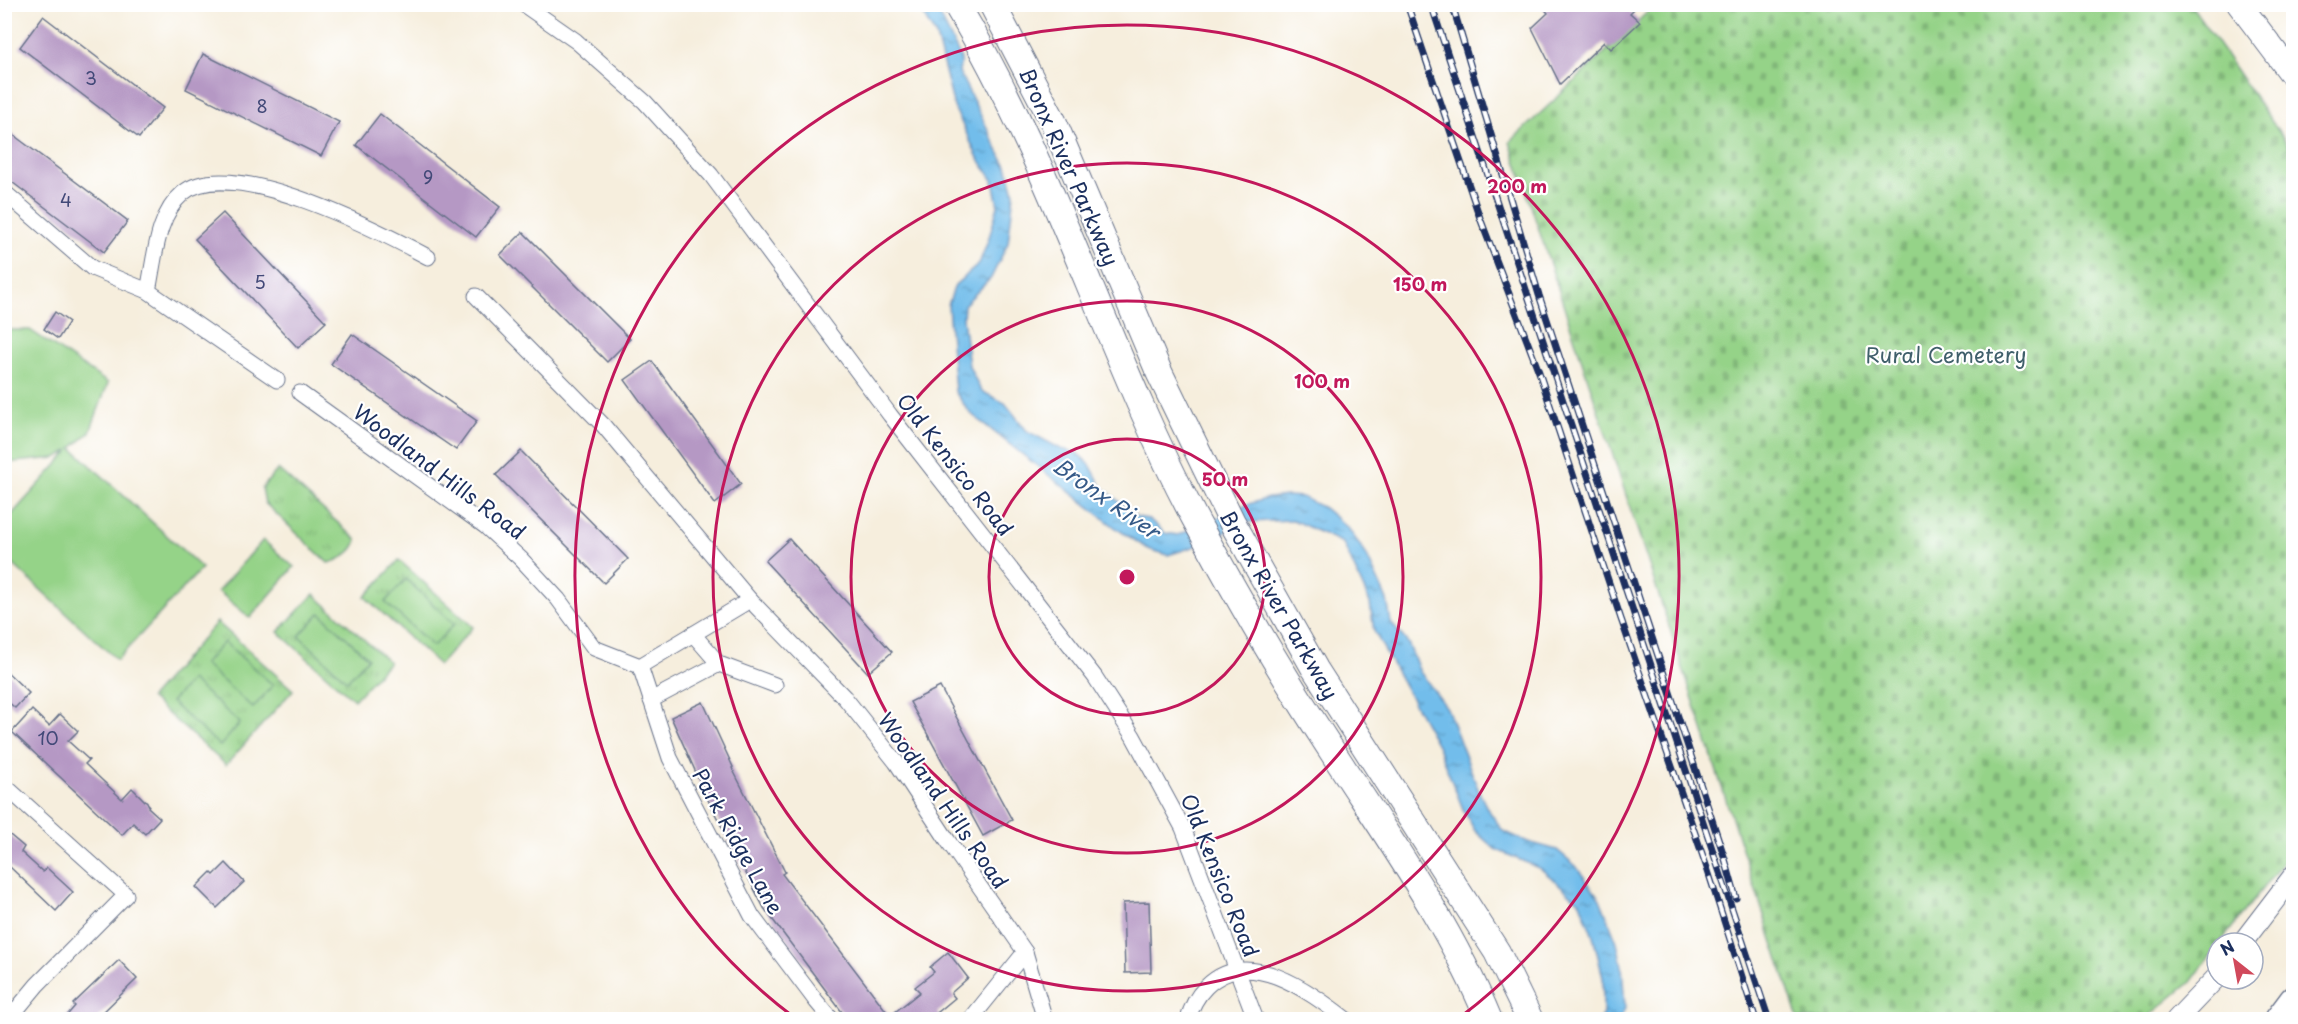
<svg xmlns="http://www.w3.org/2000/svg" width="2298" height="1024" viewBox="0 0 2298 1024" font-family="'Playpen Sans',sans-serif">
<style>
.cemetery{fill:url(#cemetery-stones);stroke:#588173;stroke-width:1.5}
.park{fill:url(#park-tufts);stroke:#588173;stroke-width:1.5}
.pitch{fill:#95d388;stroke:#588173;stroke-width:1.5}
.water{fill:url(#water-ripples);stroke:#4676a4;stroke-width:1.5}
.building{fill:#b598c4}
.lines{fill:none;stroke-linecap:round;stroke-linejoin:round}
.minor-casing{stroke:#68728a;stroke-width:17}
.tertiary-casing{stroke:#68728a;stroke-width:22}
.primary-casing{stroke:#68728a;stroke-width:26}
.trunk-casing{stroke:#68728a;stroke-width:28}
.motorway-casing{stroke:#68728a;stroke-width:31}
.minor{stroke:#fff;stroke-width:15}
.tertiary{stroke:#fff;stroke-width:20}
.primary{stroke:#fff;stroke-width:24}
.trunk{stroke:#fff;stroke-width:26}
.motorway{stroke:#fff;stroke-width:28}
.rail-casing{stroke:#1b2f5e;stroke-width:7}
.rail{stroke:#fff;stroke-width:4.5;stroke-dasharray:14;stroke-linecap:butt}
.ring{fill:none;stroke:#c2185b;stroke-width:3}
.labels{text-anchor:middle;dominant-baseline:central;stroke-width:4.5;stroke-linejoin:round;paint-order:stroke}
.number-label{font-size:18px;fill:#424978}
.street-label{font-size:21px;fill:#1b2f5e;stroke:#fff}
.park-label{font-size:21px;fill:#40606b;stroke:#fff}
.water-label{font-size:22px;font-style:italic;fill:#355a88;stroke:#fff}
.centre{fill:#c2185b;stroke:#fff;stroke-width:3}
.ring-label{font-size:18px;text-anchor:middle;font-weight:bold;fill:#c2185b;stroke:#fff;stroke-width:4.5;stroke-linejoin:round;paint-order:stroke}
</style>
<defs>
<pattern id="cemetery-stones" width="16" height="16" patternUnits="userSpaceOnUse" patternTransform="scale(1.5)"><rect width="16" height="16" fill="#95d388"/><path d="M2 7V4a2 2 0 0 1 4 0v3zM10 15v-3a2 2 0 0 1 4 0v3z" fill="#80b578"/></pattern>
<pattern id="park-tufts" width="24" height="20" patternUnits="userSpaceOnUse" patternTransform="scale(1.5)"><rect width="24" height="20" fill="#95d388"/><path d="M3 7l-1-3M5 7V3M7 7l1-3M15 17l-1-3M17 17v-4M19 17l1-3" fill="none" stroke="#80b578"/></pattern>
<pattern id="water-ripples" width="26" height="14" patternUnits="userSpaceOnUse" patternTransform="scale(1.5)"><rect width="26" height="14" fill="#72bdeb"/><path d="M2 4q2-2 4 0t4 0M15 11q2-2 4 0t4 0" fill="none" stroke="#5d9ac2"/></pattern>
</defs>
<rect width="100%" height="100%" fill="#fff"/>
<filter id="ink" filterUnits="userSpaceOnUse"><feTurbulence type="fractalNoise" baseFrequency=".0167" numOctaves="2"/><feDisplacementMap in="SourceGraphic" scale="12" xChannelSelector="R" yChannelSelector="G"/><feConvolveMatrix kernelMatrix="1 2 1 2 8 2 1 2 1" color-interpolation-filters="sRGB"/></filter>
<filter id="wash" filterUnits="userSpaceOnUse"><feTurbulence type="fractalNoise" baseFrequency=".008" numOctaves="4" result="noise"/><feDisplacementMap in="SourceGraphic" scale="24" xChannelSelector="R" yChannelSelector="G"/><feGaussianBlur stdDeviation="1.35" result="paint"/><feColorMatrix in="noise" values="0 0 0 0 0 0 0 0 0 0 0 0 0 0 0 0 0 1.4 0 .05"/><feComposite in="paint" operator="in"/></filter>
<g filter="url(#wash)">
<rect width="100%" height="100%" fill="#f6eedd"/>
<polygon class="cemetery" points="1655,5 2191,5 2293,152 2294,848 2220,943 2217,943 2217,947 2191,982 2146,1019 1798,1019 1510,142"/>
<g class="park">
<path d="M278,469L357,540C354,552 339,561 328,563L265,503L262,488Z"/>
<polygon points="399,560 473,627 439,665 365,597"/>
<polygon points="314,594 389,662 354,700 278,632"/>
<polygon points="217,622 293,690 226,765 150,698"/>
</g>
<g class="pitch">
<polygon points="5,330 30,330 108,383 90,432 72,448 202,568 117,660 5,557 5,522 70,450 56,458 5,463"/>
<polygon points="263,540 294,567 250,618 218,591"/>
<polygon points="406,579 454,624 433,646 385,602"/>
<polygon points="320,613 368,658 347,681 299,636"/>
<polygon points="224,642 273,685 253,708 204,664"/>
<polygon points="191,680 240,723 220,746 171,702"/>
</g>
<polygon class="water" points="917,5 935,5 961,59 959,72 1008,170 1014,193 1008,243 991,278 964,305 963,318 969,366 981,391 1005,403 1027,431 1061,449 1077,453 1090,465 1102,487 1137,517 1149,519 1165,533 1178,535 1246,505 1268,498 1287,496 1302,497 1324,508 1348,528 1366,554 1387,600 1391,623 1408,643 1420,672 1447,708 1480,794 1487,808 1503,831 1528,842 1557,850 1576,866 1600,899 1617,942 1622,966 1625,1008 1620,1019 1600,1019 1603,1013 1603,978 1594,939 1580,902 1541,869 1495,849 1475,831 1463,809 1438,747 1374,631 1370,603 1343,543 1293,520 1248,522 1193,547 1168,555 1148,549 1117,529 970,413 955,392 948,305 955,285 979,264 988,241 998,206 993,180 978,158 954,107 936,36"/>
<g id="blocks">
<g class="building">
<polygon points="1540,4 1639,4 1630,13 1640,22 1611,49 1604,42 1560,84 1532,28 1548,13"/>
<polygon points="43,16 163,108 139,138 20,47"/>
<polygon points="203,54 339,122 321,156 186,89"/>
<polygon points="380,114 500,207 476,237 356,145"/>
<polygon points="4,128 128,221 104,252 4,176"/>
<polygon points="223,213 326,322 298,348 195,239"/>
<polygon points="523,232 630,339 607,362 500,255"/>
<polygon points="55,312 69,322 58,339 44,329"/>
<polygon points="352,334 477,421 456,450 331,364"/>
<polygon points="652,361 741,484 715,504 625,380"/>
<polygon points="521,451 628,559 604,583 496,475"/>
<polygon points="789,539 892,652 868,673 765,561"/>
<polygon points="4,669 29,693 15,708 4,698"/>
<polygon points="940,687 1012,820 983,836 910,702"/>
<polygon points="703,702 733,767 732,768 785,872 782,874 890,1016 920,992 915,987 934,972 930,967 948,952 968,978 951,993 955,998 937,1013 942,1020 848,1020 764,908 710,804 671,717"/>
<polygon points="32,710 49,726 60,714 78,731 68,741 89,760 85,764 122,799 132,788 149,805 148,807 160,818 145,834 133,823 122,835 12,732"/>
<polygon points="4,830 24,847 21,852 43,872 47,868 73,892 56,911 9,866 4,872"/>
<polygon points="226,863 244,882 217,908 196,887 211,872 214,875"/>
<polygon points="1149,902 1151,972 1125,973 1123,903"/>
<polygon points="119,960 137,979 95,1020 63,1020 75,1006 73,1004"/>
</g>
</g>
</g>
<g filter="url(#ink)">
<use href="#blocks" fill-opacity="0" stroke="#68728a" stroke-width="1.5"/>
<g class="lines">
<defs>
<g id="minor">
<polyline points="523,4 576,41 645,102 711,175 890,415 1095,677 1133,736 1183,828 1256,1020"/>
<polyline points="4,192 92,268 148,291 277,380"/>
<path d="M148,291C155,259 156,216 183,193C230,153 381,232 428,257"/>
<polyline points="476,296 603,425 750,600 845,698 896,762 948,841 1025,952 1045,1020"/>
<polyline points="300,393 485,526 521,559 558,599 594,648 640,666 750,600"/>
<polyline points="693,634 719,664"/>
<polyline points="640,666 670,758 752,916 816,1001 832,1020"/>
<polyline points="651,700 719,664 775,685"/>
<polyline points="4,785 126,895 37,985 8,1020"/>
<polyline points="970,1020 1025,952"/>
<path d="M1188,1020C1191,1007 1197,996 1206,987C1248,944 1311,993 1347,1020"/>
</g>
<g id="tertiary">
<polyline points="2242,943 2294,875"/>
<polyline points="2176,1020 2217,977"/>
</g>
<polyline id="primary" points="2239,4 2294,77"/>
<g id="trunk">
<path d="M956,4C1054,167 1106,350 1194,517C1237,597 1282,675 1332,751C1388,838 1449,923 1489,1020"/>
<polyline points="992,4 1054,123 1159,372 1232,522 1315,669 1497,952 1530,1020"/>
</g>
<polyline id="motorway" points="2279,1020 2294,1000"/>
</defs>
<use href="#minor" class="minor-casing"/>
<use href="#tertiary" class="tertiary-casing"/>
<use href="#primary" class="primary-casing"/>
<use href="#trunk" class="trunk-casing"/>
<use href="#motorway" class="motorway-casing"/>
<use href="#minor" class="minor"/>
<use href="#tertiary" class="tertiary"/>
<use href="#primary" class="primary"/>
<use href="#trunk" class="trunk"/>
<use href="#motorway" class="motorway"/>
<defs>
<g id="rail">
<polyline points="1407,4 1480,218 1539,372 1621,619 1707,868 1756,1020"/>
<polyline points="1431,4 1769,1020"/>
<polyline points="1452,4 1539,295 1725,859 1736,898"/>
</g>
</defs>
<use href="#rail" class="rail-casing"/>
<use href="#rail" class="rail"/>
</g>
</g>
<g class="ring">
<circle cx="1127" cy="577" r="138"/>
<circle cx="1127" cy="577" r="276"/>
<circle cx="1127" cy="577" r="414"/>
<path d="M795 1018A552 552 0 1 1 1459 1018"/>
</g>
<g class="labels">
<g class="number-label">
<text x="91" y="77">3</text>
<text x="262" y="105">8</text>
<text x="428" y="176">9</text>
<text x="66" y="199">4</text>
<text x="260" y="281">5</text>
<text x="48" y="737">10</text>
</g>
<g class="street-label">
<text transform="translate(1070 166) rotate(66)">Bronx River Parkway</text>
<text transform="translate(956 464) rotate(52)">Old Kensico Road</text>
<text transform="translate(440 471) rotate(37)">Woodland Hills Road</text>
<text transform="translate(1280 604) rotate(60)">Bronx River Parkway</text>
<text transform="translate(944 800) rotate(55)">Woodland Hills Road</text>
<text transform="translate(739 841) rotate(61)">Park Ridge Lane</text>
<text transform="translate(1221 875) rotate(68)">Old Kensico Road</text>
</g>
<g class="park-label">
<text x="1946" y="354">Rural Cemetery</text>
</g>
<g class="water-label">
<text transform="translate(1107 497) rotate(35)">Bronx River</text>
</g>
</g>
<circle cx="1127" cy="577" r="9" class="centre"/>
<g class="ring-label">
<text x="1517" y="193">200 m</text>
<text x="1420" y="291">150 m</text>
<text x="1322" y="388">100 m</text>
<text x="1225" y="486">50 m</text>
</g>
<rect width="2298" height="1024" fill="none" stroke="#fff" stroke-width="24"/>
<g transform="translate(2235 961) rotate(329)"><circle r="28" fill="#ffffff" stroke="#a4acbf" stroke-width="1.5"/>
<path d="M0-4.5L10 22L0 15L-10 22Z" fill="#d1495b"/>
<text y="-9" font-size="16" font-weight="bold" text-anchor="middle" fill="#1b2f5e">N</text>
</g>
</svg>
